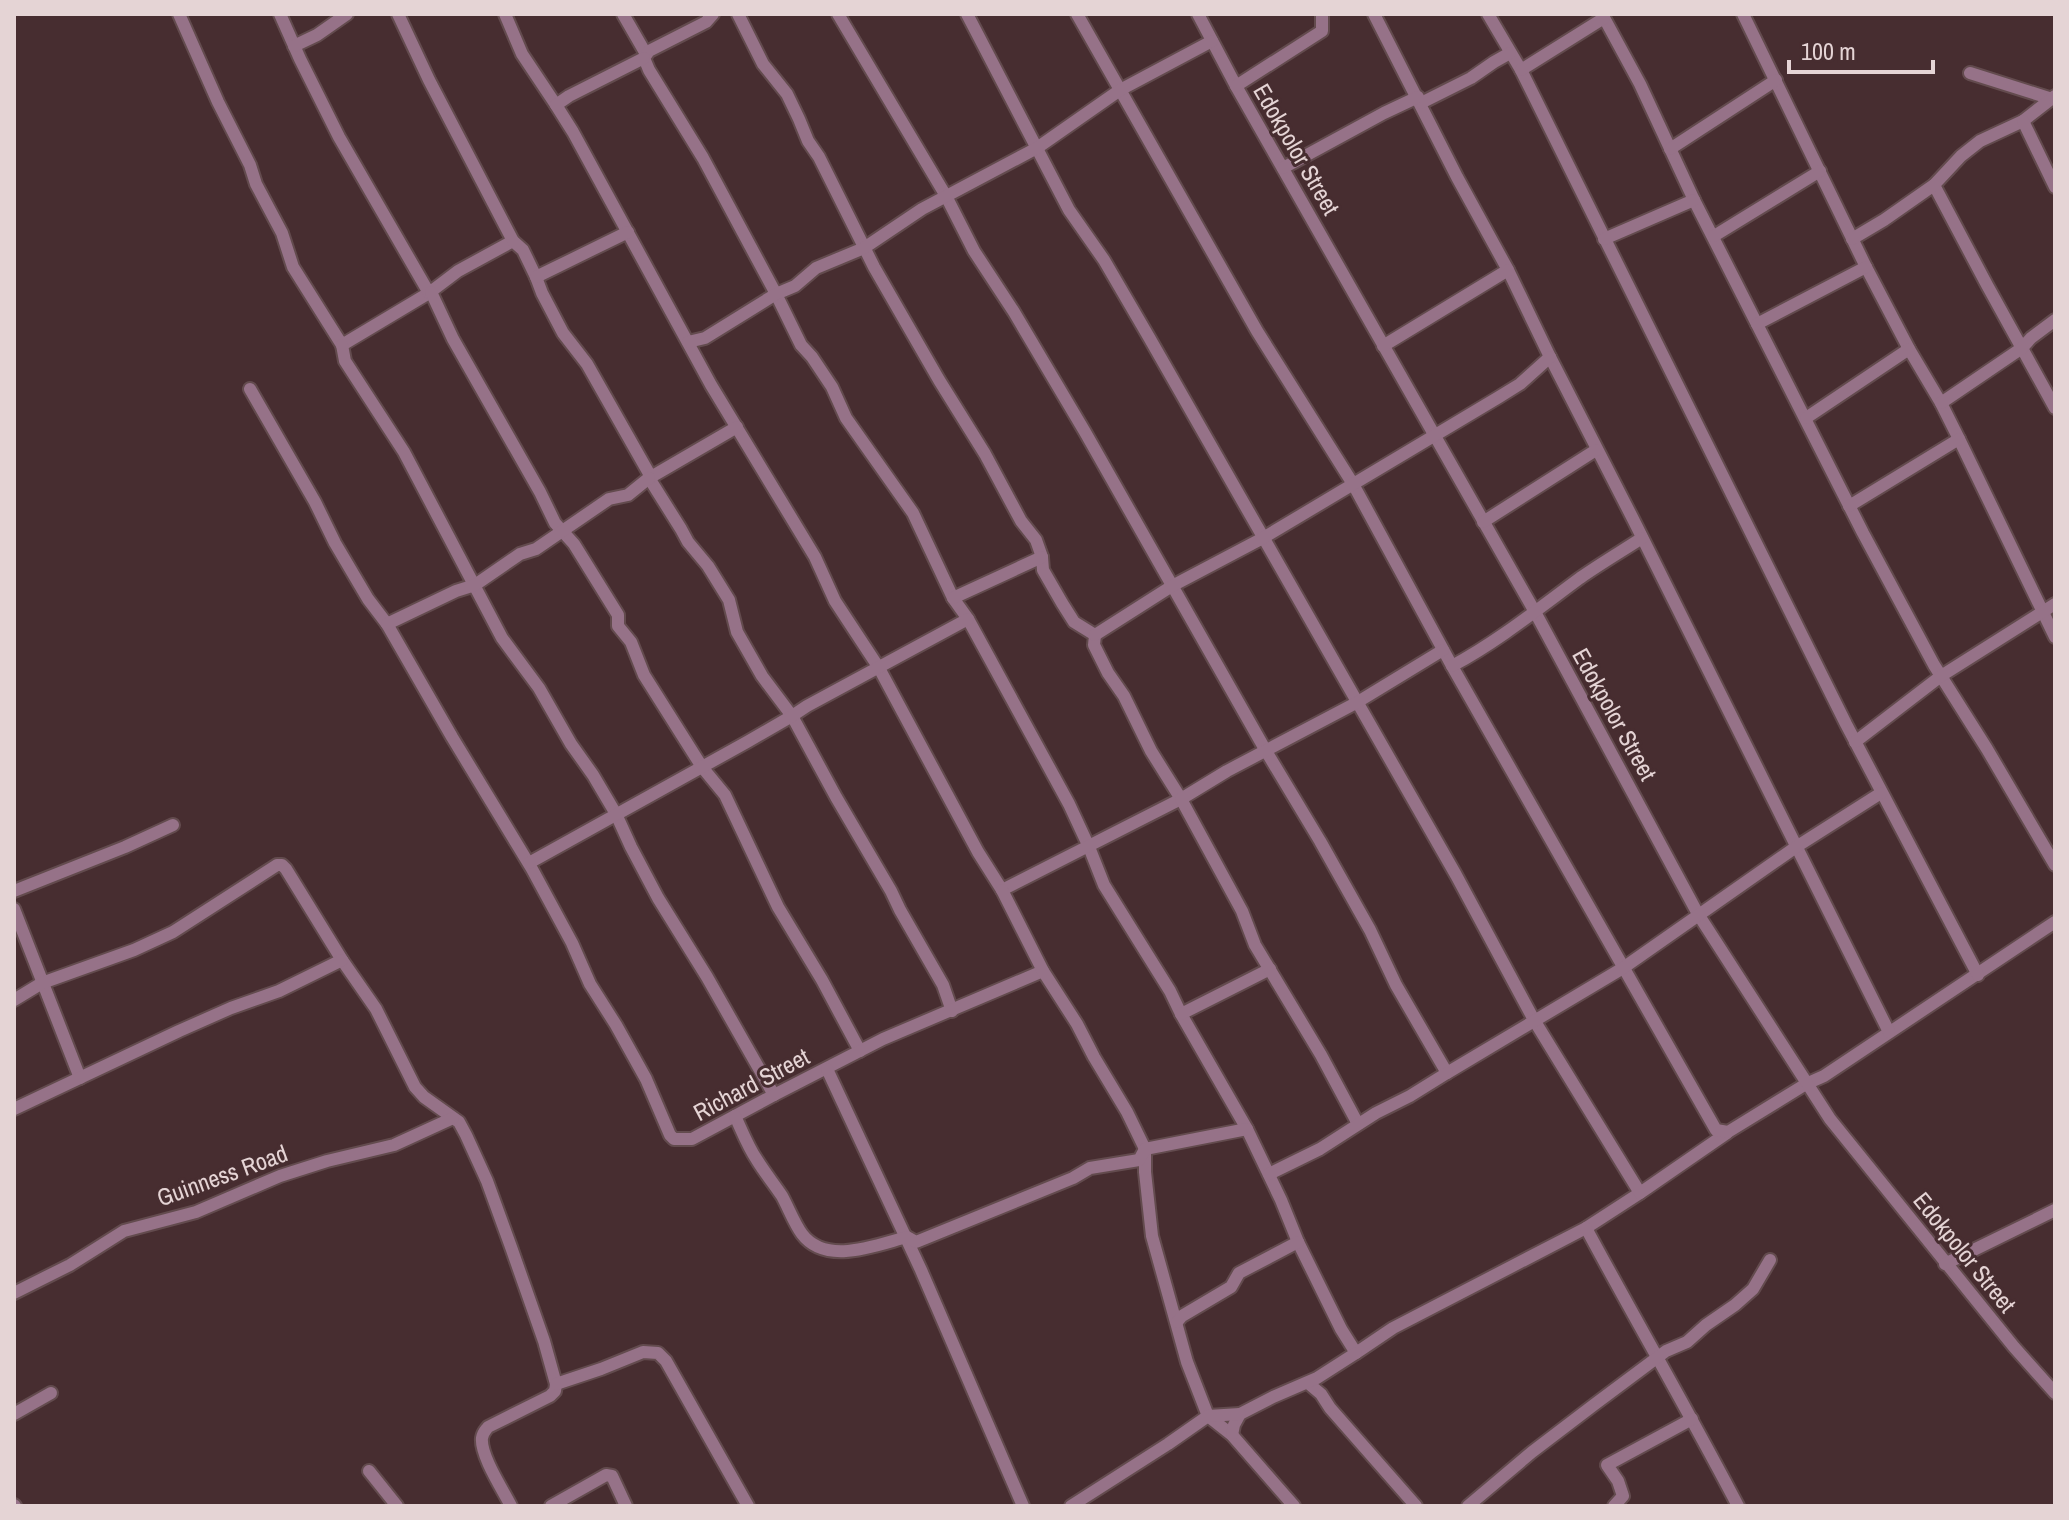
<svg xmlns="http://www.w3.org/2000/svg" width="2069" height="1520" viewBox="0 0 2069 1520" font-family="'Archivo Narrow',sans-serif">
<style>
.lines{fill:none;stroke-linecap:round;stroke-linejoin:round}
.minor-casing{stroke:#634b4e;stroke-width:16}
.minor{stroke:#967288;stroke-width:12}
.labels{text-anchor:middle;dominant-baseline:central;stroke-width:6;stroke-linejoin:round;paint-order:stroke}
.street-label{font-size:24px;fill:#e5d4d5;stroke:#472d30}
</style>
<rect width="100%" height="100%" fill="#472d30"/>
<g class="lines">
<defs>
<g id="minor">
<polyline points="179,14 218,102 250,165 256,184 282,233 293,267 342,345 429,293"/>
<polyline points="280,14 300,59 339,137 429,293 458,271 513,241"/>
<polyline points="398,14 429,80 513,241 523,250 536,277 542,293 563,333 587,364 651,477 649,478 681,529 688,542 708,566 729,600 737,632 762,676 792,716 836,797 891,891 900,910 943,985 952,1011"/>
<polyline points="505,14 522,54 556,105"/>
<polyline points="623,14 646,54"/>
<polyline points="713,14 706,22 649,51 644,58 649,70 703,158 776,294 801,345 812,357 832,387 846,418 913,513 953,598 968,619 1069,804 1089,847 1104,885 1170,991 1181,1014 1247,1129 1281,1200 1298,1242 1341,1329 1356,1353 1393,1328 1586,1228 1640,1193"/>
<polyline points="838,14 946,196"/>
<polyline points="967,14 1069,210 1104,260 1150,339 1456,875 1534,1020 1640,1193 1727,1133"/>
<polyline points="1077,14 1257,331 1353,484 1452,666 1716,1130 1728,1132 1806,1084 1824,1076 2055,922"/>
<polyline points="1198,14 1236,86 1535,612 1698,914 1830,1119 2014,1347 2055,1393"/>
<polyline points="1374,14 1457,177 1508,270 1550,357 1633,519 1889,1032"/>
<polyline points="1488,14 1521,70 1846,724 1978,975"/>
<polyline points="1602,14 1640,84 1694,200 1863,533 1934,665 1987,749 2055,865"/>
<polyline points="1743,14 1866,267 1909,349 1941,403 1959,439 2055,637"/>
<polyline points="294,46 317,35 347,14"/>
<polyline points="644,58 569,96 556,105 573,132 711,385 815,557 835,601 879,668 978,852 1002,890 1181,799 1151,751 1124,696 1108,673 1094,645 1095,635 1074,622 1062,603 1043,570 1042,557 1036,540 1021,521 985,454 939,380 874,267 819,157 808,141 799,119 787,94 763,64 738,14"/>
<polyline points="1521,70 1604,18"/>
<polyline points="1970,73 2052,99"/>
<polyline points="1236,86 1322,31 1322,14"/>
<polyline points="2055,96 2023,121 1980,141 1961,156 1934,185 1987,285 2055,408"/>
<polyline points="1421,103 1471,78 1494,62 1510,53"/>
<polyline points="2023,121 2055,187"/>
<polyline points="1670,149 1776,80"/>
<polyline points="1283,168 1384,113 1418,97"/>
<polyline points="946,196 974,251 1014,312 1085,432 1266,751 1320,841 1370,930 1396,985 1447,1073 1623,968 1796,847 1881,793"/>
<polyline points="1714,236 1820,171"/>
<polyline points="1604,239 1694,200"/>
<polyline points="1852,239 1884,220 1934,185"/>
<polyline points="536,277 628,232"/>
<polyline points="431,292 453,339 540,492 555,523 574,544 618,615 618,626 631,642 644,675 702,767 725,795 778,907 822,980 860,1051"/>
<polyline points="1757,324 1866,267"/>
<polyline points="688,342 705,338 776,294 795,286 816,268 864,248 922,209 1037,148 1120,90 1212,41"/>
<polyline points="342,345 345,361 404,452 502,638 539,688 571,744 593,775 616,814 631,847 658,898 707,977 774,1095"/>
<polyline points="1383,346 1508,270"/>
<polyline points="250,389 315,502 335,543 368,599 387,624 452,737 532,869 572,943 590,984 616,1025 646,1079 670,1135 674,1139 692,1139 774,1095 883,1039 1043,971"/>
<polyline points="1941,403 2022,348 2031,338 2055,320"/>
<polyline points="1806,418 1909,349"/>
<polyline points="651,477 737,427"/>
<polyline points="1849,506 1959,439"/>
<polyline points="1483,522 1596,450"/>
<polyline points="953,598 1042,557"/>
<polyline points="387,624 456,591 475,585 520,554 536,549 609,499 628,495 649,478"/>
<polyline points="1095,635 1172,586 1263,538 1499,397 1520,384 1550,357"/>
<path d="M1452,666C1497,642 1538,609 1580,578C1600,564 1622,551 1642,538"/>
<polyline points="1855,742 1941,676 2055,604"/>
<polyline points="529,863 747,742 792,716 807,706 968,619"/>
<polyline points="1002,890 1043,971 1077,1024 1094,1057 1127,1112 1145,1149 1145,1172 1152,1236 1187,1362 1208,1416 1232,1435 1294,1506"/>
<polyline points="14,891 125,847 173,825"/>
<polyline points="14,909 80,1078"/>
<path d="M14,1000L42,983L134,950L173,932L277,865H282L286,869L342,960L376,1009L415,1087L424,1097L459,1122L466,1135L487,1181L511,1247L544,1341L556,1384L555,1391L550,1396L488,1427C485,1431 483,1432 482,1438C480,1455 503,1490 511,1506"/>
<polyline points="1181,1014 1270,969"/>
<polyline points="827,1069 921,1270 1023,1506"/>
<polyline points="14,1109 179,1031 231,1008 279,991 342,960"/>
<path d="M735,1116C742,1131 748,1147 757,1160C765,1173 774,1184 782,1196C789,1209 794,1223 802,1234C826,1266 876,1245 907,1237L916,1242L1073,1178L1090,1168L1139,1160L1145,1149L1247,1129"/>
<polyline points="1358,1124 1321,1055 1255,945 1242,911 1181,799 1227,771 1356,703 1443,650"/>
<polyline points="1269,1174 1320,1149 1376,1113 1410,1096 1447,1073"/>
<path d="M1586,1228C1636,1321 1689,1412 1738,1506"/>
<polyline points="1945,1264 2055,1210"/>
<polyline points="14,1293 70,1265 124,1231 196,1212 280,1176 327,1161 394,1145 453,1118"/>
<polyline points="1177,1322 1182,1316 1231,1287 1239,1273 1298,1242"/>
<polyline points="1308,1383 1321,1394 1330,1408 1416,1506"/>
<polyline points="556,1384 601,1369 643,1352 658,1353 666,1361 748,1506"/>
<polyline points="14,1414 51,1393"/>
<polyline points="1232,1435 1234,1425 1240,1414 1273,1397 1317,1378 1356,1353"/>
<polyline points="369,1471 397,1506"/>
<polyline points="14,1505 15,1506"/>
<polyline points="551,1506 606,1475 612,1476 626,1506"/>
<polyline points="1071,1506 1168,1444 1208,1416 1240,1414"/>
<polyline points="1468,1506 1532,1452 1595,1404 1666,1351 1687,1342 1706,1325 1735,1305 1753,1289 1770,1260"/>
<polyline points="1614,1506 1623,1496 1618,1481 1607,1465 1692,1419"/>
</g>
</defs>
<use href="#minor" class="minor-casing"/>
<use href="#minor" class="minor"/>
</g>
<g class="labels">
<g class="street-label">
<text transform="translate(1297 149) rotate(60)">Edokpolor Street</text>
<text transform="translate(1615 714) rotate(61)">Edokpolor Street</text>
<text transform="translate(751 1084) rotate(-28)">Richard Street</text>
<text transform="translate(222 1175) rotate(-20)">Guinness Road</text>
<text transform="translate(1965 1252) rotate(51)">Edokpolor Street</text>
</g>
</g>
<rect width="2069" height="1520" fill="none" stroke="#e5d4d5" stroke-width="32"/>
<path d="M1789 60v12h144v-12" fill="none" stroke="#e5d4d5" stroke-width="4"/>
<text x="1801" y="60" font-size="24" fill="#e5d4d5" stroke="#472d30" stroke-width="6" paint-order="stroke">100 m</text>
</svg>
